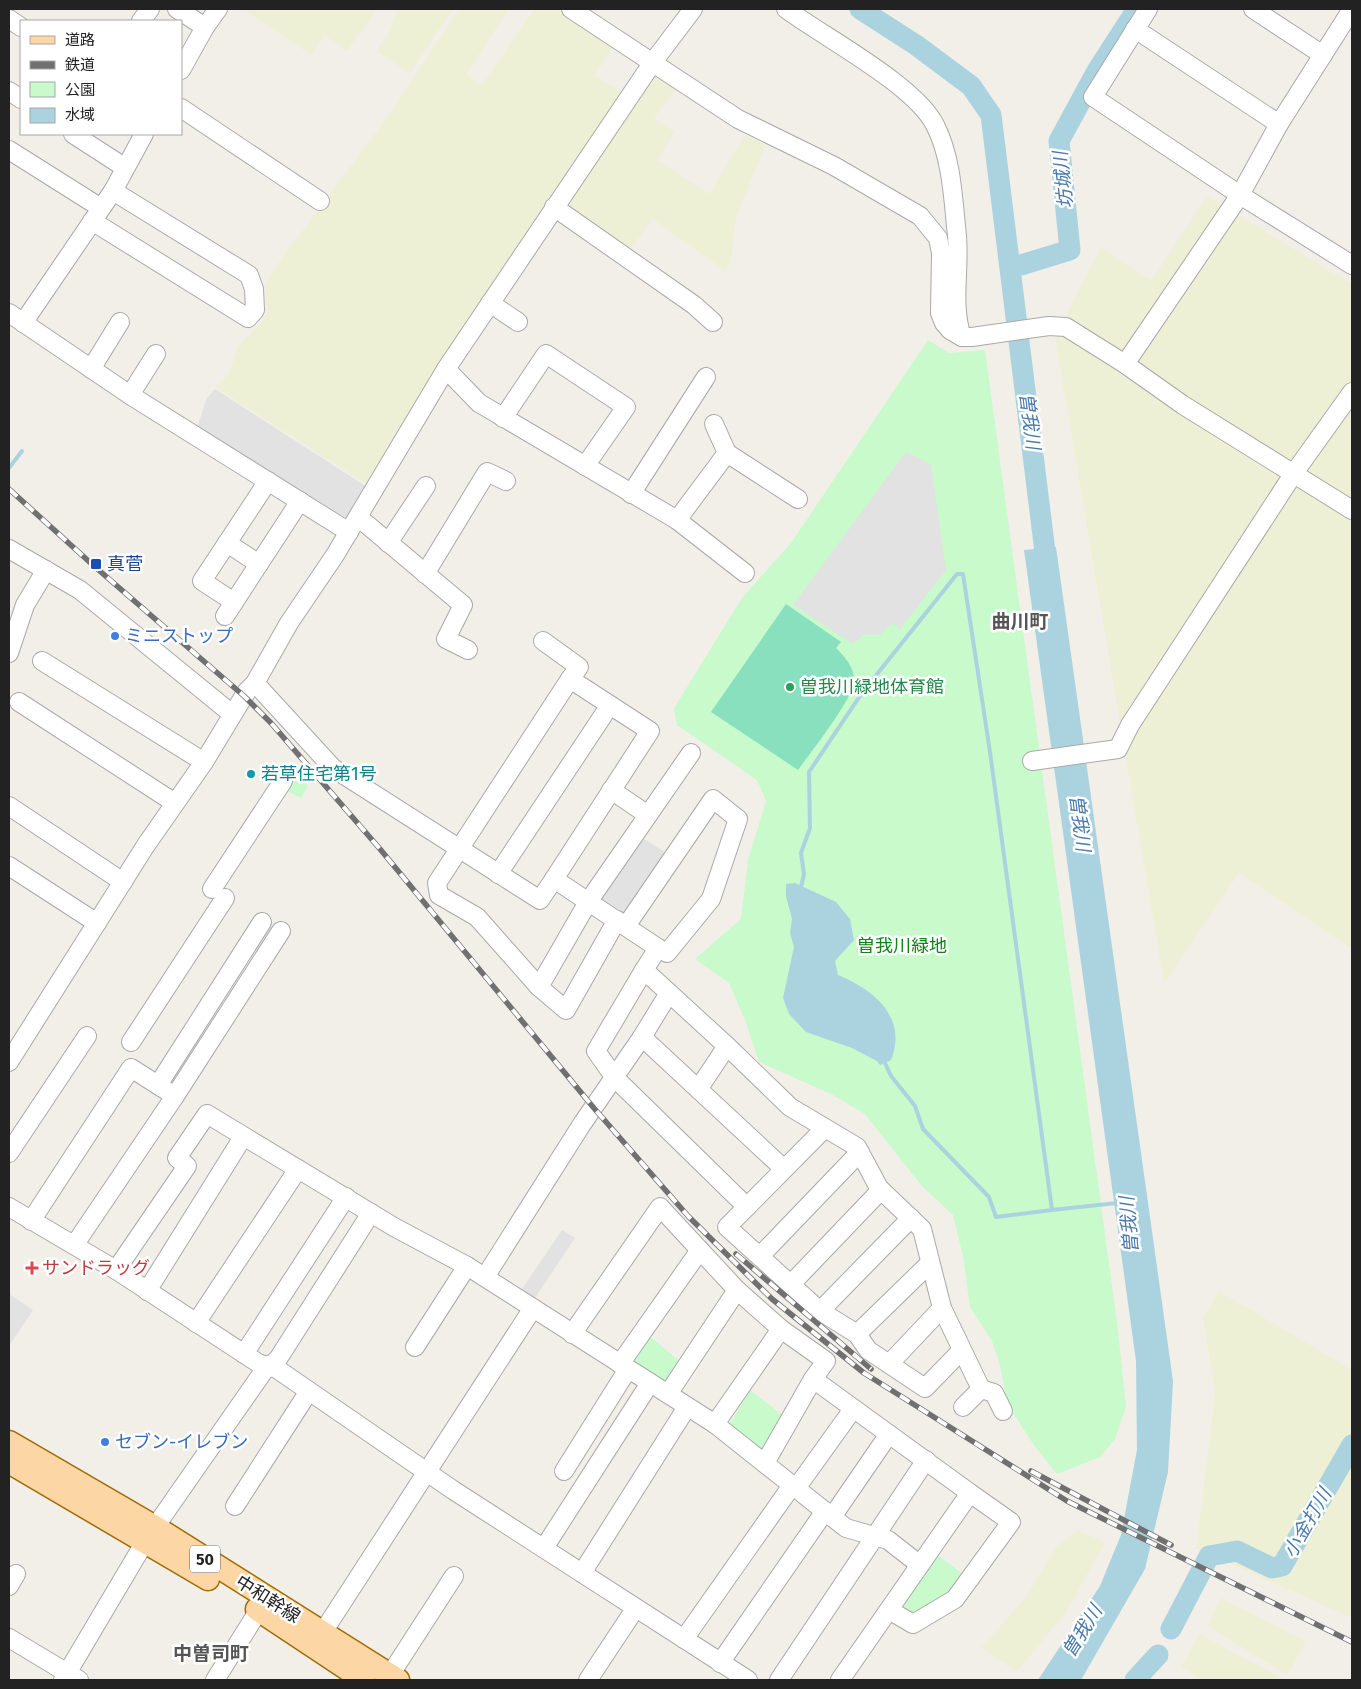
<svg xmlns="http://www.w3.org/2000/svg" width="1361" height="1689" viewBox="0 0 1361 1689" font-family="'Fira Sans','Noto Sans JP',sans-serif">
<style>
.farmland{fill:#eef0d5}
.park{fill:#c8facc}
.pitch{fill:#88e0be}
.parking{fill:#e2e2e2}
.water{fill:#aad3df}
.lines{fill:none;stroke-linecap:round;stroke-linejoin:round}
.stream{stroke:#aad3df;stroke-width:4}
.river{stroke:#aad3df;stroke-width:21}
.minor-casing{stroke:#a9a9a9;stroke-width:20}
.major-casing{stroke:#a06b00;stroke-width:25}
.minor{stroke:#fff;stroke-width:18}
.major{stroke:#fcd6a4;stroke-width:22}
.rail-casing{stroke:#707070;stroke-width:5.5}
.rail{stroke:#fff;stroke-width:4;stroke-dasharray:11;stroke-linecap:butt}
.transit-dot{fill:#1a4fb4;stroke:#fff;stroke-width:2}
.shop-dot{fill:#3f7fe0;stroke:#fff;stroke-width:2}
.leisure-dot{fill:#2e9e5b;stroke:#fff;stroke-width:2}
.culture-dot{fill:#0f9aa8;stroke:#fff;stroke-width:2}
.health-dot{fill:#e0444e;stroke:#fff;stroke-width:2}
.labels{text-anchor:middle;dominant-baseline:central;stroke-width:5;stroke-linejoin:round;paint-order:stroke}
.shield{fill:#fff;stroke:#646464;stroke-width:1}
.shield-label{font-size:16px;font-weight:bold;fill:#222}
.transit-label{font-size:18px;fill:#164399;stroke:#fff;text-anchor:start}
.shop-label{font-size:18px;fill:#366cbe;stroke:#fff;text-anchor:start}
.leisure-label{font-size:18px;fill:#27864d;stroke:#fff;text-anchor:start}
.culture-label{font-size:18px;fill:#0d838f;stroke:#fff;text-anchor:start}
.park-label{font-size:18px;fill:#0c8416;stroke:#fff}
.health-label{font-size:18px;fill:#be3a42;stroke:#fff;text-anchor:start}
.street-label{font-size:18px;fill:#222;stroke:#fff}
.water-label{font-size:19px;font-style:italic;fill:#4a7aab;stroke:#fff}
.neighbourhood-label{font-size:19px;font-weight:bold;fill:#555;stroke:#fff}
</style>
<rect width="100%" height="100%" fill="#f2efe9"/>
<g class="farmland">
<polygon points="243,9 377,9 347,51 324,35 311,55"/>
<polygon points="399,9 453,9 410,73 376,51 391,30 393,18"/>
<polygon points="459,9 509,9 466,74 482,85 534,9 557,9 614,46 595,75 624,94 368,485 215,387 229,374 238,346 259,326 267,313 265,285 279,262 392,111"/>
<polygon points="657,76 676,89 654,118 675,132 657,160 709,194 745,135 761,142 767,141 736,217 731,262 725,271 653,219 628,253 561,205 650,78"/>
<polygon points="1207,196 1352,284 1352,949 1239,873 1164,984 1055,338 1101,247 1151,281"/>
<polygon points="1219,1291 1352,1370 1352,1618 1196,1548 1215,1394 1203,1317"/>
<polygon points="1077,1530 1105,1542 1067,1611 1021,1667 1015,1671 981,1648 1026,1597 1057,1546"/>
<polygon points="1221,1598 1306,1642 1287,1675 1208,1626"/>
<polygon points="1200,1634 1283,1679 1201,1680 1181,1667"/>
</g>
<g class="park">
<polygon points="928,340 949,353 985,350 1118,1330 1126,1407 1115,1439 1100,1457 1057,1474 1033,1444 1007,1403 1000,1365 992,1341 970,1307 963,1256 953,1215 921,1185 865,1114 831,1094 759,1062 745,1020 729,983 695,959 741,919 748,860 766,801 757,780 677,725 674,708 742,598 791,543"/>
<polygon points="299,775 308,786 301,798 287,791"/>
<polygon points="648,1335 681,1362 671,1380 660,1382 629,1362"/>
<polygon points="750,1390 785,1417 764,1455 728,1427"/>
<polygon points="936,1554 966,1576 948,1598 914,1615 900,1608"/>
</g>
<path class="pitch" d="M786,604L841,642L836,648C845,657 855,668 854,682C853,699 810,753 798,770L711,712Z"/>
<g class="parking">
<polygon points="215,389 367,487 347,518 197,428 207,398"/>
<polygon points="906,452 931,464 946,570 900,629 892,623 880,635 863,635 853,644 793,605"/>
<polygon points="643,838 666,853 625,913 601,899"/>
<polygon points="562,1230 575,1238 533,1301 520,1292"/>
<polygon points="9,1294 33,1310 9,1346"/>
</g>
<g class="water">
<polygon points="1056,547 1173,1381 1168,1472 1145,1569 1081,1680 1038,1680 1100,1586 1121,1535 1137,1450 1136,1361 1024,550"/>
<path d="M795,883L836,902L850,919L854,940L835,961L838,975C874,990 908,1017 891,1060L880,1065L877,1061L852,1048L806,1032L789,1014L783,998L794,947L790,933L792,919L786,896V884Z"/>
</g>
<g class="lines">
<g class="stream">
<polyline points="9,468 22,451"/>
<polyline points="801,887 804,874 801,853 810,828 809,772 862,693 957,574 963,574 990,752 1052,1210 996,1217 989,1197 923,1129 915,1106 891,1076 885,1063"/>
<polyline points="1052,1210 1117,1203"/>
</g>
<g class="river">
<polyline points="860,9 916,45 971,86 991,115 1048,576"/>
<polyline points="1011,268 1070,250 1059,141 1097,71 1137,9"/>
<polyline points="1171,1629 1209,1556 1237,1551 1272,1568 1282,1566 1352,1445"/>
<polyline points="1135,1680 1158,1655"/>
</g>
<defs>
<g id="minor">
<polyline points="177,9 205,27"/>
<polyline points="571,9 738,119 834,166 920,216 938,238 941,253 940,313 944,323 950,330 962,337 972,337 1049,326 1066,327 1125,364 1183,405 1352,510"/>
<path d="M786,9C824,37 915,85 935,125C952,158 953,199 957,236C960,270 951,305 962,337"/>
<polyline points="1148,9 1093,97 1240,195 1352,265"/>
<polyline points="1253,9 1323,55"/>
<polyline points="9,19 21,27"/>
<polyline points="141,21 150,9"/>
<polyline points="1135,29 1279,124"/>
<polyline points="181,70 205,27 218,9"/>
<polyline points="9,91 21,99"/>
<polyline points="181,108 320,201"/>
<polyline points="73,134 124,167"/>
<polyline points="9,150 101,208"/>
<polyline points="554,207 694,305 713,322"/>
<polyline points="92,221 248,318 255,310 254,289 249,275 113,191"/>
<polyline points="490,303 518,322"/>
<polyline points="9,313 130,395 349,532"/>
<polyline points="23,323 113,191 144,134"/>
<polyline points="1125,364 1240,195 1279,124 1352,9"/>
<polyline points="91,369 120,322"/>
<polyline points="446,369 479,403 677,520 745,573"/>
<polyline points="130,395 156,354"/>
<polyline points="503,418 546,354 626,407 585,466"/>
<polyline points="714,424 727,453"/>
<polyline points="631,494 706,377"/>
<polyline points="358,517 463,605 446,639 468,650"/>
<polyline points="677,520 727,453 798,499"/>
<polyline points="227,543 259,564"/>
<polyline points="388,543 426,486"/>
<polyline points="9,549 80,590 232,714"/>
<polyline points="425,574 487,472 506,481"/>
<polyline points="234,602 202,581 268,481"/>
<polyline points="225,616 300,501"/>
<polyline points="543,641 579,667 570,679"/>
<polyline points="9,653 25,605 46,570"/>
<polyline points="42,661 204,762"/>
<polyline points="255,683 333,768 540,900 554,879 658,948 644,970 727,1046 790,1107 857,1147 879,1188 922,1229 942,1308 981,1389"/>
<polyline points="19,702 175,803"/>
<polyline points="1032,761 1118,749 1130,725 1294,473 1352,392"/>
<polyline points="611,790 648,815"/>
<polyline points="9,806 123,882"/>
<polyline points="9,866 97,923"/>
<polyline points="498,874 610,705"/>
<polyline points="554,879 650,731 570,679 437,883 439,895 477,917 539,987 566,1010 617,920"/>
<polyline points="212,889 283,781"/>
<polyline points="626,926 713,799 738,819 711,899 667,953 658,948"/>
<polyline points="644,970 596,1051 615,1078 747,1207"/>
<polyline points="539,987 588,902 691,753"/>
<polyline points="642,1037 784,1169"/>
<polyline points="131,1042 225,898"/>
<polyline points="9,1062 146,845 204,762 247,691 255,683 289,623 335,555 446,369 653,62 693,9"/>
<polyline points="158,1085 262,922"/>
<polyline points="699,1088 727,1046"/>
<polyline points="825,1128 727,1227 820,1311 857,1334 868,1350 925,1388 961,1351"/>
<polyline points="9,1153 87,1036"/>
<polyline points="9,1207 116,1270 258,1363 277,1369 453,1490 748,1680"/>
<polyline points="31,1221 131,1068 175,1096"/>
<polyline points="75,1244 175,1096 281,931"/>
<polyline points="760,1256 860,1152"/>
<polyline points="116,1270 187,1166 177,1158 207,1114 394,1227 467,1266 715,1424 846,1528 888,1540 920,1565"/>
<polyline points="485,1277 582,1124 642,1037 669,993"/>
<polyline points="791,1284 881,1190"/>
<polyline points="737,1290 781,1329 826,1361 813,1379"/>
<polyline points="147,1291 243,1137"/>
<polyline points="820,1311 911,1218"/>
<polyline points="196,1323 298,1169"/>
<polyline points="572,1334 660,1207 737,1290 668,1394"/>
<polyline points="857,1334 930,1263"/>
<polyline points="415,1347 467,1266"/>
<polyline points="244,1354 346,1197"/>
<polyline points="620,1364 700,1250"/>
<polyline points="889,1364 942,1308"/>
<polyline points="963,1407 981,1389 994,1393 1003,1411"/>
<polyline points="715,1424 781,1329"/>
<polyline points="765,1463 813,1379 970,1493 840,1680"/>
<polyline points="564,1471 628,1369"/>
<polyline points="797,1487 853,1409"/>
<polyline points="235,1506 309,1391"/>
<polyline points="832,1517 889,1434"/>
<polyline points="544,1548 650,1383"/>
<polyline points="582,1573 687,1407"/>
<polyline points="9,1586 16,1574"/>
<polyline points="889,1610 913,1624 955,1599 1011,1522 970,1493"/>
<polyline points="323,1632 533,1308"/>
<polyline points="9,1638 79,1680"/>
<polyline points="684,1639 793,1484"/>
<polyline points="720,1663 825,1511"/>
<polyline points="390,1675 454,1576"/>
<polyline points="63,1680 146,1540 263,1372 278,1359 371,1213"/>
<polyline points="215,1680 259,1610"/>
<polyline points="588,1680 635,1609"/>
<polyline points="779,1680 926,1460"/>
</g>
<g id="major">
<polyline points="9,1442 155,1527 398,1680"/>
<polyline points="9,1462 208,1579"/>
<polyline points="257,1609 364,1680"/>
</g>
</defs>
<use href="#minor" class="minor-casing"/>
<use href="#major" class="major-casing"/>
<use href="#minor" class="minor"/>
<use href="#major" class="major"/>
<defs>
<g id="rail">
<polyline points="9,489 94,566 244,696 271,723 380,849 593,1107 688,1216 772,1299 864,1373 1067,1501 1352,1642"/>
<polyline points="736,1254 871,1369"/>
<polyline points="1031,1471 1171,1545"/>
</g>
</defs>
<use href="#rail" class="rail-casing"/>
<use href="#rail" class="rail"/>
</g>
<rect class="transit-dot" x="90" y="558" width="12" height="12" rx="2.5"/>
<g class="shop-dot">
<circle cx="115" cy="636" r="5"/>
<circle cx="105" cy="1442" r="5"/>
</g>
<circle class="leisure-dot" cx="790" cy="687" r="5"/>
<circle class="culture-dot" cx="251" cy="774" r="5"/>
<path class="health-dot" d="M29.5 1260.5h5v5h5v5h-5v5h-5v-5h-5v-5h5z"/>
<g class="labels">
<rect class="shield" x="190" y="1545.5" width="30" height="27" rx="4"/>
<g class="shield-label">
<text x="205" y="1559">50</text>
</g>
<g class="transit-label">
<text x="107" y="564">真菅</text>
</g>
<g class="shop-label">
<text x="125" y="636">ミニストップ</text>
<text x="115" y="1442">セブン-イレブン</text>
</g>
<g class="leisure-label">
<text x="800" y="687">曽我川緑地体育館</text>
</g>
<g class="culture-label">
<text x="261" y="774">若草住宅第1号</text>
</g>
<g class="park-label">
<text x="902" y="946">曽我川緑地</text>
</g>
<g class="health-label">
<text x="42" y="1268">サンドラッグ</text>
</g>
<g class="street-label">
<text transform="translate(268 1599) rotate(32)">中和幹線</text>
</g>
<g class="water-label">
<text transform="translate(1063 180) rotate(-96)">坊城川</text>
<text transform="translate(1030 421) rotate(83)">曽我川</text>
<text transform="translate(1080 823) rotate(83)">曽我川</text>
<text transform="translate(1129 1225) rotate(-95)">曽我川</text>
<text transform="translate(1307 1523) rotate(-60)">小金打川</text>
<text transform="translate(1082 1631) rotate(-58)">曽我川</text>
</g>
<g class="neighbourhood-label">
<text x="1020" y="621">曲川町</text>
<text x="211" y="1653">中曽司町</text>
</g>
</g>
<rect width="1361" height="1689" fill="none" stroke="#222222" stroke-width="20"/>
<rect x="20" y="20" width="162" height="115" fill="#ffffff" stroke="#a7a7a7"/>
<rect x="30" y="36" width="25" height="8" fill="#fcd6a4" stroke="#a7a7a7"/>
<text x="65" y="45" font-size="15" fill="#222222">道路</text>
<rect x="30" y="61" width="25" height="8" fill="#707070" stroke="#a7a7a7"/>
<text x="65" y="70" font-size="15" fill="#222222">鉄道</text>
<rect x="30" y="82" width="25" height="15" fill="#c8facc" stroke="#a7a7a7"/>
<text x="65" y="95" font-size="15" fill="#222222">公園</text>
<rect x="30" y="108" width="25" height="15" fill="#aad3df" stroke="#a7a7a7"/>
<text x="65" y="120" font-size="15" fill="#222222">水域</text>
</svg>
